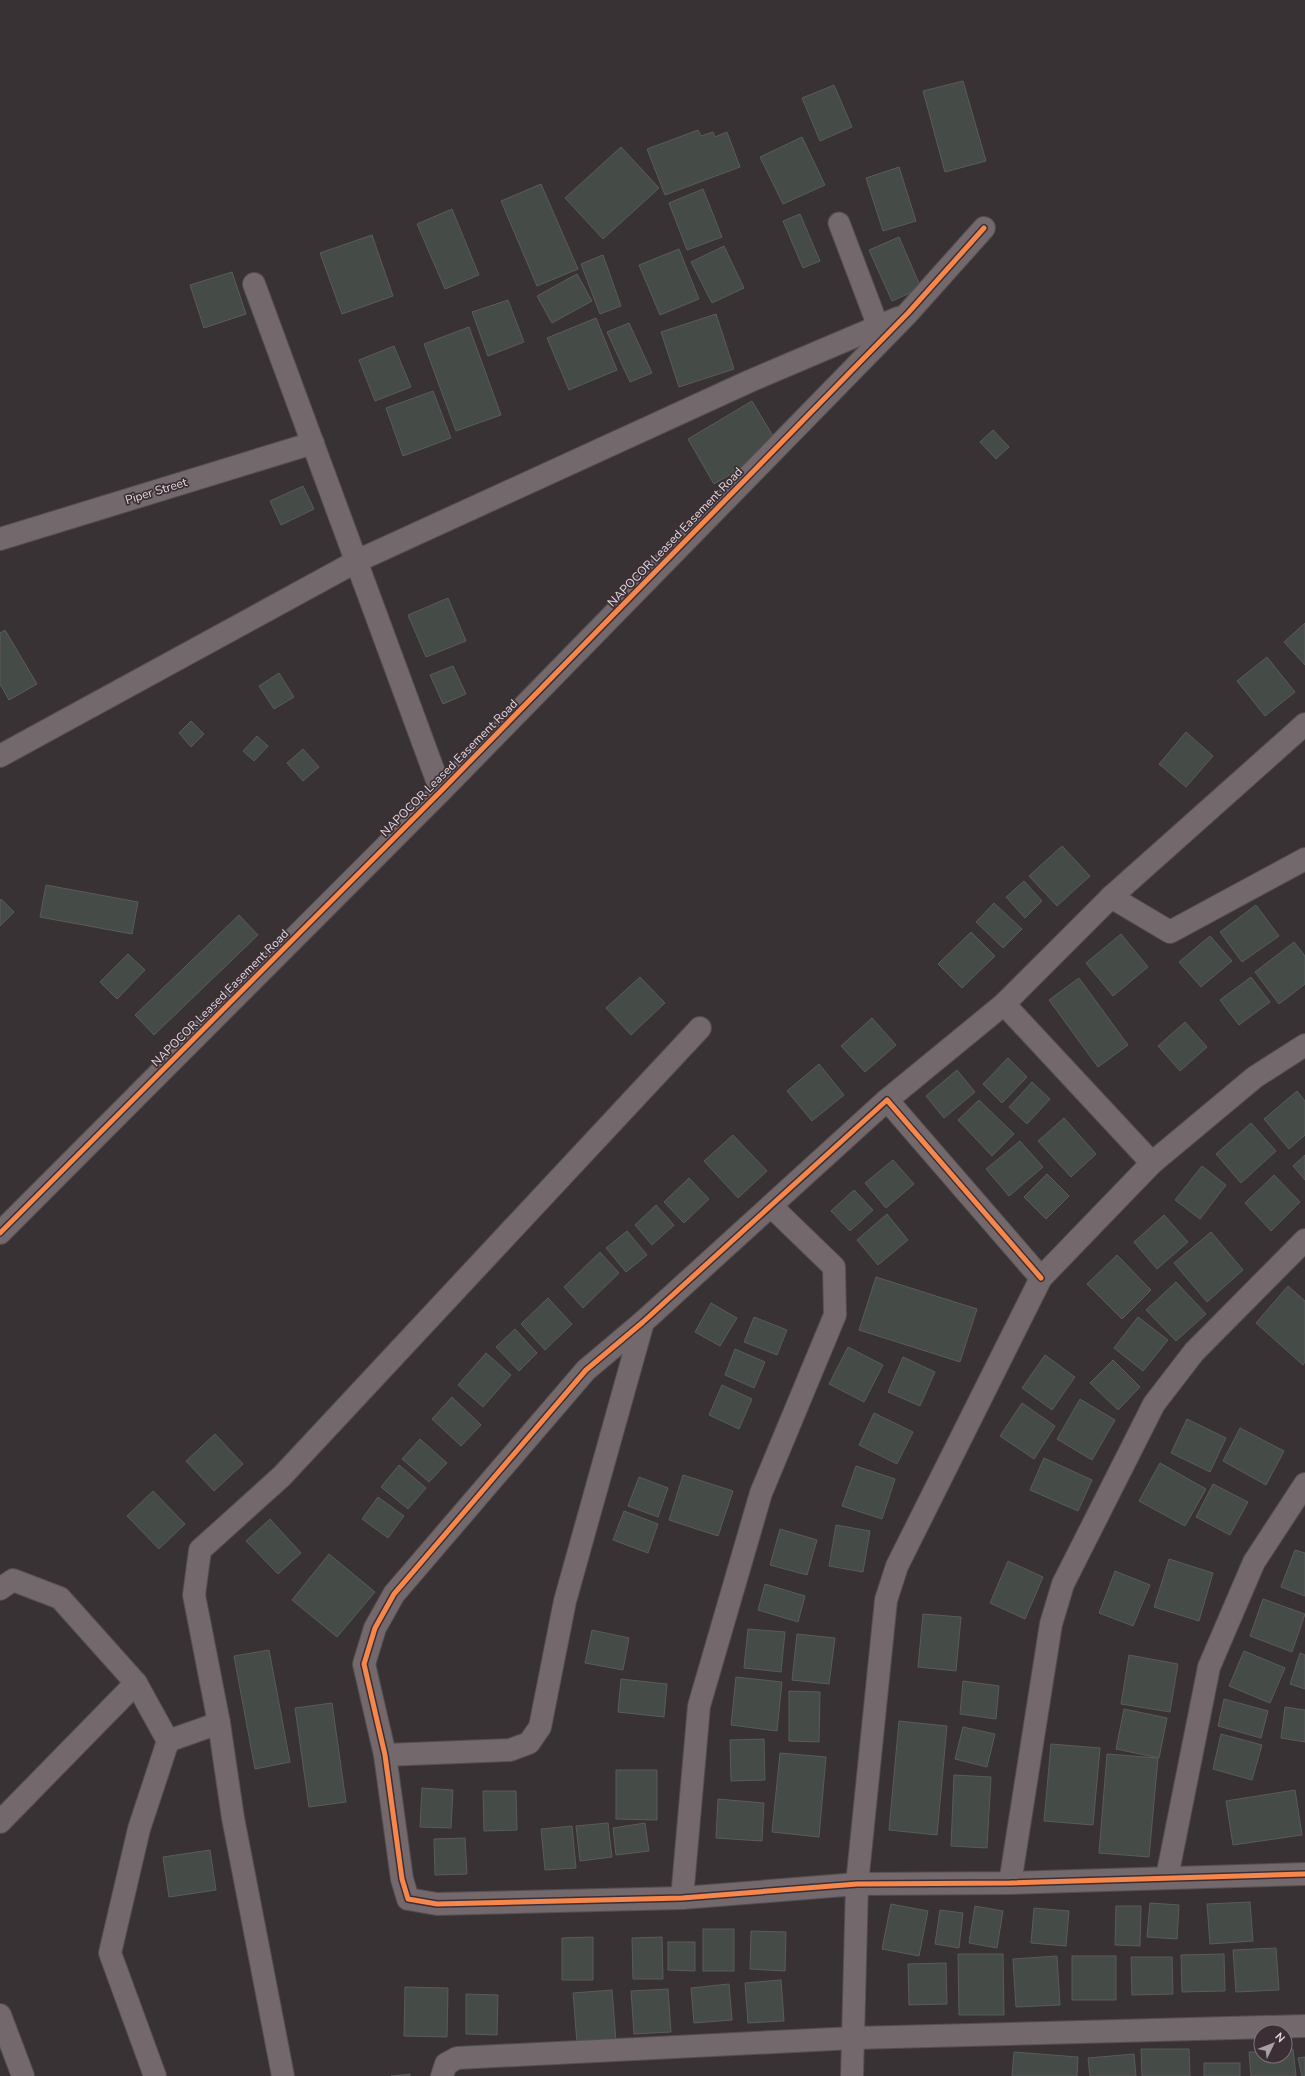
<svg xmlns="http://www.w3.org/2000/svg" width="1305" height="2076" viewBox="0 0 1305 2076" font-family="'Nunito Sans',sans-serif">
<style>
.building{fill:#454b47;stroke:#5b5b5b}
.lines{fill:none;stroke-linecap:round;stroke-linejoin:round}
.service-casing{stroke:#534e50;stroke-width:23}
.minor-casing{stroke:#534e50;stroke-width:24}
.service{stroke:#73686c;stroke-width:21}
.minor{stroke:#73686c;stroke-width:22}
.cycleway-casing{stroke:#3c2e35;stroke-width:8}
.cycleway{stroke:#f5874c;stroke-width:5}
.labels{text-anchor:middle;dominant-baseline:central;stroke-width:3.5;stroke-linejoin:round;paint-order:stroke}
.street-label{font-size:12px;fill:#e3dade;stroke:#3c2e35}
</style>
<rect width="100%" height="100%" fill="#383235"/>
<g class="building">
<polygon points="963,81 986,161 945,172 923,91"/>
<polygon points="834,85 852,127 820,141 802,98"/>
<polygon points="698,130 701,136 713,132 715,137 727,132 740,167 665,195 647,149"/>
<polygon points="802,137 825,185 783,204 760,157"/>
<polygon points="621,147 659,188 603,239 565,198"/>
<polygon points="899,167 916,221 883,231 866,178"/>
<polygon points="541,184 578,269 537,286 501,201"/>
<polygon points="703,189 722,237 687,250 669,203"/>
<polygon points="452,209 479,275 445,289 417,224"/>
<polygon points="800,214 820,261 803,268 783,221"/>
<polygon points="372,235 393,296 342,314 320,253"/>
<polygon points="899,237 921,288 892,301 869,250"/>
<polygon points="724,246 744,288 712,303 691,262"/>
<polygon points="679,249 699,299 660,315 639,265"/>
<polygon points="603,255 621,306 600,314 581,264"/>
<polygon points="232,272 246,314 204,328 190,285"/>
<polygon points="577,274 592,301 552,323 537,296"/>
<polygon points="508,300 524,342 488,356 472,312"/>
<polygon points="716,314 734,369 679,387 661,332"/>
<polygon points="596,318 617,370 569,390 547,338"/>
<polygon points="629,323 652,373 630,382 607,332"/>
<polygon points="469,327 501,415 456,431 424,344"/>
<polygon points="394,346 411,387 375,401 359,360"/>
<polygon points="433,391 451,438 403,456 386,408"/>
<polygon points="752,401 779,446 714,484 688,439"/>
<polygon points="993,430 1009,447 996,459 980,442"/>
<polygon points="303,486 314,509 281,525 270,501"/>
<polygon points="448,598 466,641 426,657 408,615"/>
<polygon points="1305,623 1305,665 1284,642"/>
<polygon points="5,630 37,684 9,700 0,684 0,633"/>
<polygon points="1267,657 1295,692 1265,716 1237,681"/>
<polygon points="453,666 466,694 443,704 430,675"/>
<polygon points="279,673 294,697 274,709 259,686"/>
<polygon points="191,721 204,734 191,747 179,733"/>
<polygon points="1186,732 1213,756 1186,787 1159,764"/>
<polygon points="257,736 268,746 254,761 243,751"/>
<polygon points="303,749 319,767 303,781 287,763"/>
<polygon points="1062,846 1090,876 1057,906 1029,876"/>
<polygon points="1024,881 1042,901 1025,918 1006,897"/>
<polygon points="46,885 138,902 132,934 40,917"/>
<polygon points="1,899 14,912 0,926 0,901"/>
<polygon points="994,903 1022,929 1003,948 976,922"/>
<polygon points="1256,905 1279,936 1242,962 1220,932"/>
<polygon points="239,915 258,935 154,1035 135,1015"/>
<polygon points="971,932 995,956 962,988 938,964"/>
<polygon points="1121,934 1148,967 1113,996 1086,963"/>
<polygon points="1210,936 1232,961 1201,987 1179,962"/>
<polygon points="1294,942 1305,956 1305,984 1279,1004 1255,972"/>
<polygon points="128,954 145,970 117,999 100,982"/>
<polygon points="640,977 665,1003 631,1035 606,1008"/>
<polygon points="1251,977 1270,1002 1239,1025 1220,1000"/>
<polygon points="1079,978 1128,1045 1098,1067 1049,1000"/>
<polygon points="872,1018 896,1045 865,1072 841,1046"/>
<polygon points="1185,1022 1207,1047 1180,1071 1158,1046"/>
<polygon points="1008,1058 1027,1077 1002,1103 983,1084"/>
<polygon points="819,1064 844,1095 812,1121 787,1091"/>
<polygon points="957,1070 975,1092 944,1118 926,1096"/>
<polygon points="1032,1082 1050,1099 1027,1124 1009,1107"/>
<polygon points="1297,1091 1305,1101 1305,1135 1289,1149 1264,1119"/>
<polygon points="979,1100 1014,1134 992,1156 958,1120"/>
<polygon points="1064,1118 1096,1154 1071,1177 1038,1141"/>
<polygon points="1251,1123 1276,1151 1241,1183 1216,1154"/>
<polygon points="733,1135 767,1171 738,1198 704,1161"/>
<polygon points="1020,1141 1043,1167 1009,1196 986,1169"/>
<polygon points="1305,1155 1305,1180 1293,1166"/>
<polygon points="893,1160 914,1184 886,1208 865,1183"/>
<polygon points="1202,1166 1226,1185 1200,1219 1175,1200"/>
<polygon points="1047,1174 1069,1196 1046,1219 1024,1197"/>
<polygon points="1274,1175 1300,1202 1271,1231 1245,1203"/>
<polygon points="689,1178 709,1199 684,1223 664,1202"/>
<polygon points="854,1190 873,1210 850,1231 831,1211"/>
<polygon points="656,1205 674,1225 652,1245 635,1225"/>
<polygon points="887,1214 908,1240 878,1265 857,1240"/>
<polygon points="1164,1215 1188,1242 1157,1269 1134,1242"/>
<polygon points="627,1231 647,1255 626,1272 606,1248"/>
<polygon points="1211,1232 1243,1270 1207,1302 1174,1263"/>
<polygon points="600,1252 619,1273 583,1308 564,1287"/>
<polygon points="1117,1255 1151,1290 1122,1319 1087,1284"/>
<polygon points="876,1277 977,1309 960,1362 859,1330"/>
<polygon points="1176,1282 1206,1314 1176,1341 1146,1310"/>
<polygon points="1288,1286 1305,1301 1305,1362 1303,1365 1256,1323"/>
<polygon points="548,1298 572,1324 545,1350 521,1324"/>
<polygon points="711,1303 737,1318 720,1346 695,1332"/>
<polygon points="754,1317 787,1330 777,1355 744,1342"/>
<polygon points="1138,1317 1168,1340 1143,1371 1114,1348"/>
<polygon points="515,1329 537,1353 519,1371 496,1347"/>
<polygon points="848,1347 883,1365 864,1402 829,1384"/>
<polygon points="735,1349 765,1362 754,1388 725,1375"/>
<polygon points="486,1353 511,1375 483,1407 458,1385"/>
<polygon points="1045,1355 1075,1377 1052,1410 1022,1388"/>
<polygon points="903,1357 935,1372 920,1406 888,1392"/>
<polygon points="1113,1360 1140,1387 1118,1410 1090,1383"/>
<polygon points="722,1385 752,1399 739,1429 709,1415"/>
<polygon points="452,1397 481,1425 461,1446 432,1419"/>
<polygon points="1080,1399 1115,1420 1092,1460 1057,1439"/>
<polygon points="1022,1403 1055,1426 1034,1459 1000,1436"/>
<polygon points="874,1413 913,1432 897,1464 859,1445"/>
<polygon points="1187,1419 1226,1438 1210,1472 1171,1453"/>
<polygon points="1240,1428 1284,1451 1266,1485 1223,1461"/>
<polygon points="215,1434 243,1464 214,1491 186,1461"/>
<polygon points="420,1439 447,1463 429,1482 402,1459"/>
<polygon points="1044,1458 1092,1480 1078,1511 1030,1490"/>
<polygon points="1160,1463 1206,1489 1185,1526 1139,1501"/>
<polygon points="399,1465 426,1488 408,1509 381,1487"/>
<polygon points="856,1466 895,1479 882,1519 842,1506"/>
<polygon points="683,1475 733,1491 718,1536 669,1520"/>
<polygon points="639,1477 668,1488 658,1517 628,1506"/>
<polygon points="1213,1484 1248,1502 1230,1535 1196,1517"/>
<polygon points="153,1491 185,1524 159,1549 127,1516"/>
<polygon points="378,1497 404,1516 388,1538 362,1519"/>
<polygon points="624,1511 658,1524 648,1553 613,1540"/>
<polygon points="270,1519 301,1553 278,1574 246,1541"/>
<polygon points="836,1525 870,1531 863,1572 829,1566"/>
<polygon points="780,1529 817,1540 807,1575 770,1565"/>
<polygon points="1295,1550 1305,1553 1305,1596 1281,1587"/>
<polygon points="329,1554 375,1592 337,1637 292,1600"/>
<polygon points="1169,1559 1213,1573 1199,1621 1154,1607"/>
<polygon points="1008,1561 1043,1577 1025,1619 990,1603"/>
<polygon points="1115,1571 1150,1585 1133,1626 1099,1613"/>
<polygon points="765,1584 805,1596 798,1622 758,1610"/>
<polygon points="1263,1599 1305,1614 1292,1652 1250,1636"/>
<polygon points="923,1614 961,1617 956,1671 918,1667"/>
<polygon points="748,1629 785,1632 781,1672 744,1668"/>
<polygon points="592,1630 629,1638 623,1670 585,1663"/>
<polygon points="797,1634 835,1638 829,1684 792,1680"/>
<polygon points="269,1650 290,1762 255,1769 234,1656"/>
<polygon points="1244,1651 1285,1668 1270,1703 1229,1686"/>
<polygon points="1300,1653 1305,1655 1305,1689 1290,1684"/>
<polygon points="1129,1655 1178,1664 1170,1712 1121,1704"/>
<polygon points="736,1677 782,1682 777,1731 731,1725"/>
<polygon points="621,1679 667,1684 664,1717 618,1712"/>
<polygon points="963,1681 999,1686 996,1719 960,1714"/>
<polygon points="789,1691 820,1692 819,1742 789,1741"/>
<polygon points="1224,1699 1268,1711 1261,1738 1218,1726"/>
<polygon points="332,1703 346,1802 309,1807 295,1708"/>
<polygon points="1285,1707 1305,1710 1305,1742 1281,1738"/>
<polygon points="1124,1709 1167,1718 1159,1758 1116,1749"/>
<polygon points="899,1721 947,1726 937,1835 889,1830"/>
<polygon points="963,1727 995,1734 987,1767 955,1759"/>
<polygon points="1221,1734 1262,1745 1252,1780 1213,1769"/>
<polygon points="764,1739 765,1780 731,1781 730,1740"/>
<polygon points="1051,1744 1100,1748 1093,1825 1044,1821"/>
<polygon points="780,1753 826,1757 819,1837 772,1832"/>
<polygon points="1107,1754 1158,1758 1149,1857 1099,1853"/>
<polygon points="616,1770 657,1770 657,1820 616,1819"/>
<polygon points="954,1775 991,1777 987,1848 951,1846"/>
<polygon points="422,1788 453,1790 451,1828 420,1827"/>
<polygon points="1295,1790 1302,1835 1233,1845 1226,1801"/>
<polygon points="483,1791 516,1791 517,1830 484,1831"/>
<polygon points="718,1799 764,1803 762,1841 716,1838"/>
<polygon points="608,1823 612,1857 580,1861 576,1826"/>
<polygon points="645,1823 649,1851 616,1855 613,1828"/>
<polygon points="572,1826 576,1868 545,1870 541,1829"/>
<polygon points="465,1838 467,1874 435,1875 434,1839"/>
<polygon points="210,1850 216,1890 169,1897 163,1857"/>
<polygon points="1250,1902 1253,1941 1210,1944 1207,1904"/>
<polygon points="1150,1903 1179,1905 1177,1939 1147,1937"/>
<polygon points="891,1904 928,1911 919,1956 882,1949"/>
<polygon points="975,1906 1003,1911 997,1948 969,1943"/>
<polygon points="1116,1906 1141,1906 1140,1946 1115,1945"/>
<polygon points="1034,1908 1069,1911 1066,1946 1031,1943"/>
<polygon points="940,1910 963,1913 959,1948 935,1944"/>
<rect x="703" y="1929" width="31" height="42"/>
<polygon points="751,1931 786,1932 785,1971 750,1969"/>
<polygon points="593,1937 593,1980 562,1980 562,1938"/>
<polygon points="662,1937 663,1979 633,1979 632,1938"/>
<polygon points="668,1942 695,1942 695,1971 668,1970"/>
<polygon points="1276,1948 1279,1990 1236,1992 1233,1950"/>
<polygon points="958,1954 1003,1954 1004,2015 959,2015"/>
<polygon points="1224,1954 1225,1991 1182,1992 1181,1955"/>
<polygon points="1057,1956 1060,2005 1016,2007 1013,1959"/>
<rect x="1072" y="1956" width="44" height="44"/>
<polygon points="1131,1957 1172,1957 1173,1994 1132,1995"/>
<polygon points="946,1963 947,2004 909,2005 908,1964"/>
<polygon points="781,1980 784,2021 748,2023 745,1983"/>
<polygon points="729,1984 732,2020 694,2023 691,1988"/>
<polygon points="405,1987 448,1988 447,2037 404,2036"/>
<polygon points="668,1989 671,2032 634,2034 631,1991"/>
<polygon points="612,1990 616,2041 577,2043 573,1993"/>
<polygon points="466,1994 498,1995 497,2035 466,2034"/>
<polygon points="1141,2049 1189,2049 1190,2076 1142,2076"/>
<polygon points="1293,2049 1296,2076 1251,2076 1249,2052 1261,2052 1261,2056 1285,2056 1285,2050"/>
<polygon points="1014,2052 1078,2057 1077,2076 1012,2076"/>
<polygon points="1134,2054 1136,2076 1090,2076 1088,2058"/>
<polygon points="1305,2057 1305,2076 1302,2076 1298,2058"/>
<rect x="1204" y="2063" width="36" height="13"/>
<polygon points="410,2074 410,2076 391,2076"/>
</g>
<g class="lines">
<defs>
<polyline id="service" points="839,223 878,326"/>
<g id="minor">
<polyline points="254,284 441,791"/>
<polyline points="0,539 313,443"/>
<polyline points="0,756 357,561 750,381 898,318"/>
<polyline points="1111,897 1170,932 1305,859"/>
<polyline points="887,1100 1004,1004"/>
<polyline points="1152,1163 1004,1004 1111,897 1305,724"/>
<polyline points="0,1233 441,791 908,313 984,228"/>
<polyline points="1041,1278 887,1100 643,1322 586,1370 394,1594 375,1628 364,1664 385,1755 402,1879 408,1899 437,1904 682,1898 857,1884 1010,1883 1305,1874"/>
<polyline points="0,1589 13,1580 60,1598 136,1683 168,1741 139,1829 110,1953 155,2076"/>
<polyline points="168,1741 219,1723"/>
<polyline points="385,1755 510,1750 529,1743 540,1727 565,1601 643,1322"/>
<polyline points="0,1822 136,1683"/>
<polyline points="1167,1877 1209,1667 1254,1562 1305,1484"/>
<polyline points="1010,1883 1051,1624 1063,1584 1154,1404 1194,1352 1305,1240"/>
<polyline points="682,1898 699,1706 761,1493 835,1315 834,1267 771,1206"/>
<polyline points="0,2015 23,2076"/>
<polyline points="283,2076 233,1818 219,1723 194,1595 200,1550 282,1476 700,1028"/>
<polyline points="442,2076 446,2064 457,2058 854,2038 1305,2026"/>
<polyline points="852,2076 857,1884 886,1600 897,1566 1041,1278 1152,1163 1255,1077 1305,1045"/>
</g>
</defs>
<use href="#service" class="service-casing"/>
<use href="#minor" class="minor-casing"/>
<use href="#service" class="service"/>
<use href="#minor" class="minor"/>
<defs>
<g id="cycleway">
<polyline points="0,1233 441,791 908,313 984,228"/>
<polyline points="1041,1278 887,1100 643,1322 586,1370 394,1594 375,1628 364,1664 385,1755 402,1879 408,1899 437,1904 682,1898 857,1884 1010,1883 1305,1874"/>
</g>
</defs>
<use href="#cycleway" class="cycleway-casing"/>
<use href="#cycleway" class="cycleway"/>
</g>
<g class="labels">
<g class="street-label">
<text transform="translate(156 491) rotate(-17)">Piper Street</text>
<text transform="translate(675 537) rotate(-46)">NAPOCOR Leased Easement Road</text>
<text transform="translate(449 768) rotate(-45)">NAPOCOR Leased Easement Road</text>
<text transform="translate(220 998) rotate(-45)">NAPOCOR Leased Easement Road</text>
</g>
</g>
<g transform="translate(1273 2044) rotate(47)"><circle r="19" fill="#3c2e35" stroke="#7f7379"/>
<path d="M0-3L7 15L0 10L-7 15Z" fill="#a79fa3"/>
<text y="-6" font-size="11" font-weight="bold" text-anchor="middle" fill="#e3dade">N</text>
</g>
</svg>
